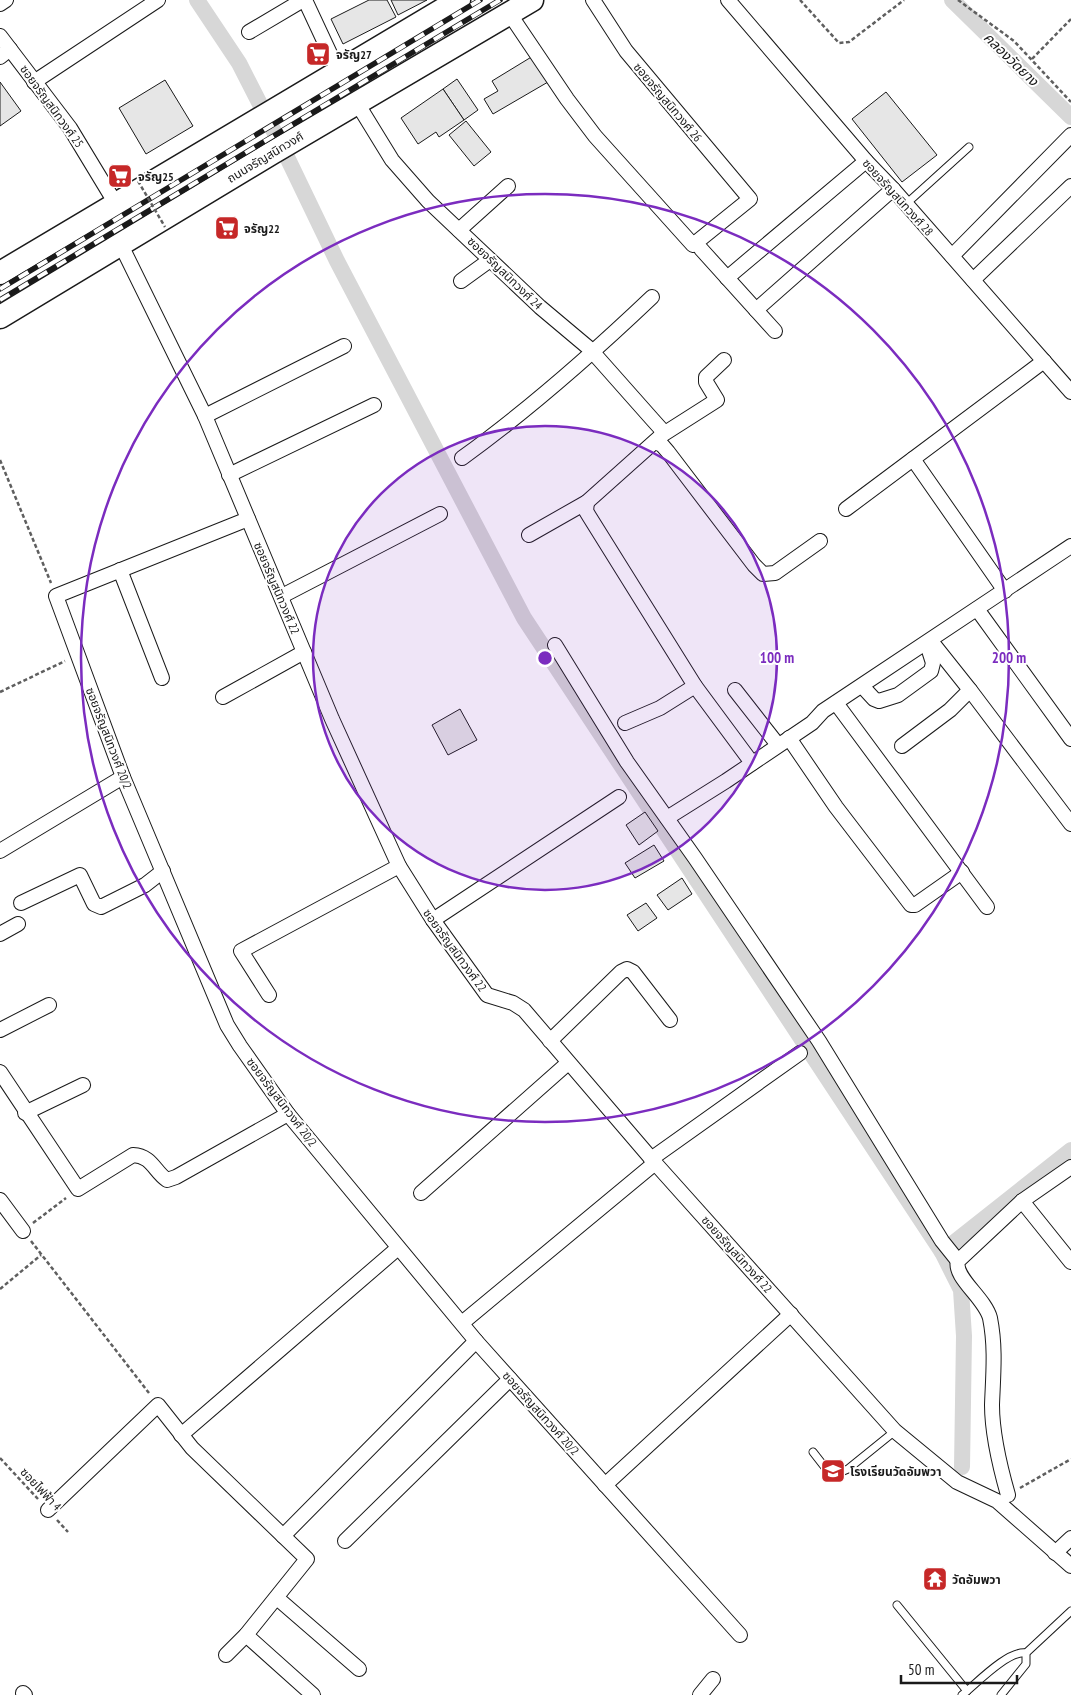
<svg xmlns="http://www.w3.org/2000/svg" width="1071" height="1695" viewBox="0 0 1071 1695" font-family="'PT Sans Narrow','Noto Sans Thai',sans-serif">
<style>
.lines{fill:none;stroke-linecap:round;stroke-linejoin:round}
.canal{stroke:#d7d7d7;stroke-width:16}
.building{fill:#e6e6e6;stroke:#1a1a1a}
.service-casing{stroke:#1a1a1a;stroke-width:9}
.minor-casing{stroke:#1a1a1a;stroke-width:16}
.primary-casing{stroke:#1a1a1a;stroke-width:25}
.path{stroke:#5f5f5f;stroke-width:2.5;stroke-dasharray:4 2.5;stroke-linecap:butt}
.service{stroke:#fff;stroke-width:7}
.minor{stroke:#fff;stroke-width:14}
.primary{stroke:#fff;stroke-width:22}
.rail-casing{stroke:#1a1a1a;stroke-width:5.5}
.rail{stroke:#fff;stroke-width:4;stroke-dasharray:11;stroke-linecap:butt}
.path-bridge{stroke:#5f5f5f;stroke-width:2.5;stroke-dasharray:4 2.5;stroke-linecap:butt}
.ring{fill:none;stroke:#7b2cbf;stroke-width:2.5}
.labels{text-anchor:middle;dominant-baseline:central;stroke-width:4;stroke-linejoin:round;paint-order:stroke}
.poi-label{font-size:12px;font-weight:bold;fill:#1a1a1a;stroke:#fff;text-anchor:start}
.street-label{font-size:12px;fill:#1a1a1a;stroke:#fff}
.water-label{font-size:14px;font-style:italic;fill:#1a1a1a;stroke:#fff}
.centre{fill:#7b2cbf;stroke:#fff;stroke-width:2.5}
.ring-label{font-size:15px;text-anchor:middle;font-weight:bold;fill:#7b2cbf;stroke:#fff;stroke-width:4;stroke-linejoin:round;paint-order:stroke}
</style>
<rect width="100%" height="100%" fill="#fff"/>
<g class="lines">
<g class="canal">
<polyline points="197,0 239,63 287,157 337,261 524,618 942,1252 961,1290 964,1336 962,1467"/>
<polyline points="952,0 1071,117"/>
<polyline points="942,1252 1071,1150"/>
</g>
</g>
<g class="building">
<polygon points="369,0 387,0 396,17 343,44 331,19"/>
<polygon points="391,0 427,0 398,15"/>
<polygon points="533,56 548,82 493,114 484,99 498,91 492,81"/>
<polygon points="457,79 478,110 464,120 443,89"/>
<polygon points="165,80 193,126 146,154 119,108"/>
<polygon points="0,82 21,111 0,126"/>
<polygon points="443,89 464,120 439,137 436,132 418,144 401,118"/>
<polygon points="886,92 937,155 902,182 852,119"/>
<polygon points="466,121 491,152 474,166 449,135"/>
<polygon points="460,709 477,740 448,755 432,725"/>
<polygon points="645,812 658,831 639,845 626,825"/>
<polygon points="654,845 664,861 635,878 625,863"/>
<polygon points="682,878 692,894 668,910 657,895"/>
<polygon points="646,903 657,918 638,931 627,915"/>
</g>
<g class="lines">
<defs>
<g id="service">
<polyline points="906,204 969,147"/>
<polyline points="813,1452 827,1470 836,1474 848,1469 895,1431"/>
<polyline points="897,1605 967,1691"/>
<path d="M962,1695C976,1684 1008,1650 1026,1653"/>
<polyline points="1001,1695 1026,1664 1026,1653 1071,1611"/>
</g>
<g id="minor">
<polyline points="305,0 339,73"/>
<polyline points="728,0 866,161 893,189 1071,392"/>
<polyline points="0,4 6,0"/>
<polyline points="509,13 567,99 595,136 693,245 750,199 626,51 593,0"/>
<polyline points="249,32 303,0"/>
<polyline points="0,36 70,128 116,204"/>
<polyline points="0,57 10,49"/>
<polyline points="34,82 158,0"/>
<polyline points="357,103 392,160 428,201 540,307 590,349 652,419 661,429 662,435"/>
<polyline points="459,230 508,186"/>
<polyline points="121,245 205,416 332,719 399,866 433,920 487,995 513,1003 524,1010 655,1163 895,1431 957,1482 997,1501 1071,1566"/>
<polyline points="701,249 775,331"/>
<polyline points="952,256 1071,135"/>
<polyline points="727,278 866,161"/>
<polyline points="973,280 1071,186"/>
<polyline points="461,281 490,260"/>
<polyline points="756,310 893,189"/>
<polyline points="205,416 344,346"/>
<polyline points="655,442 662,445 668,452 754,565 763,574 775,573 820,541"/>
<path d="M462,458C530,409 591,355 652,297"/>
<polyline points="913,459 1005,591"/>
<polyline points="229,475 374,405"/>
<polyline points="587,502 586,511 589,516 695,686 752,763"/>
<polyline points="846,509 1044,361"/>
<polyline points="248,519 56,596 123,777 227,1025 240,1046 288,1114 476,1341 740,1635"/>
<polyline points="529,535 587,502 662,435 717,400 706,382 706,377 724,360"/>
<polyline points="120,570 162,678"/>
<polyline points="282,596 440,514"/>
<polyline points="977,609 1071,739"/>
<polyline points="555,645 627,762 695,858 819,1041 942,1241 958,1261"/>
<polyline points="862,686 874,699 879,701 898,695 931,671 933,663 927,644"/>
<polyline points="735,690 778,745"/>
<polyline points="970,690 1071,824"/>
<polyline points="223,697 304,652"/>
<polyline points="836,703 987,907"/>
<polyline points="625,723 660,708 695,686"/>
<polyline points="789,738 836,807 911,905 915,905 962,872"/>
<polyline points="902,746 950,710 970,690 931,641"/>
<polyline points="667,818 726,781 812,723 823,711 1071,546"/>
<polyline points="0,851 123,777"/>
<polyline points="21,903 80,875 94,904 101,907 145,885 163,871"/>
<polyline points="433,920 619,797"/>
<polyline points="0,934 18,924"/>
<polyline points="269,995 241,951 399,866"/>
<polyline points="0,1030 49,1005"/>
<polyline points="550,1041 621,972 627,969 633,972 670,1020"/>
<path d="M0,1072L78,1189L133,1155C152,1156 154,1171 167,1180L176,1177L288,1114"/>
<polyline points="25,1113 83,1085"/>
<polyline points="651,1159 800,1053"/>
<polyline points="421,1193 568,1063"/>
<polyline points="0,1200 23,1231"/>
<polyline points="1022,1201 1071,1262"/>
<polyline points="462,1323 655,1163"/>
<polyline points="181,1435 398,1248"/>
<polyline points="605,1485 791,1314"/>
<path d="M1008,1495C1000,1467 992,1435 992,1405C993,1376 996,1348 990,1318C985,1298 953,1277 958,1261L1022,1201L1071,1167"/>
<polyline points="48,1510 158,1405 192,1448 307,1559 246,1635 226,1655"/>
<polyline points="283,1536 476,1341"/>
<polyline points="345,1541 510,1379"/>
<polyline points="1055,1553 1071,1538"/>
<polyline points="277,1598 359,1669"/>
<polyline points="246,1635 313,1695"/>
<polyline points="23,1693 25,1695"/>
<polyline points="700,1695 713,1679"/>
</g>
<g id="primary">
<polyline points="0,273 459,0"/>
<polyline points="0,317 272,153 532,0"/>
</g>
</defs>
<use href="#service" class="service-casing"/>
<use href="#minor" class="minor-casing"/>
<use href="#primary" class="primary-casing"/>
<g class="path">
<polyline points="800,0 839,43 849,42 904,0"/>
<polyline points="958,0 1014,41 1071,102"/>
<polyline points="1032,59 1071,19"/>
<polyline points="0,460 51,583"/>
<polyline points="0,692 65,661"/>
<polyline points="33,1223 66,1198"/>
<polyline points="31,1241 149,1393"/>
<polyline points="0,1289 41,1255"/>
<polyline points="0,1458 38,1499"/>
<polyline points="1020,1488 1071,1459"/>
<polyline points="57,1520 68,1532"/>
</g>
<use href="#service" class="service"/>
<use href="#minor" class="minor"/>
<use href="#primary" class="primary"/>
<defs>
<g id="rail">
<polyline points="0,289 480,0"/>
<polyline points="0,300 500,0"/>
</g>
</defs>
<use href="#rail" class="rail-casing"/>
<use href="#rail" class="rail"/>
<polyline class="path-bridge" points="138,181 165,227"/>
</g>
<circle cx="545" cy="658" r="232" fill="#7b2cbf" fill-opacity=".12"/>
<g class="ring">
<circle cx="545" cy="658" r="232"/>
<circle cx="545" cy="658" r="464"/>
</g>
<defs>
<symbol id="supermarket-square" viewBox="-11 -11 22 22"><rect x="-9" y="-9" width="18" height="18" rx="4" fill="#c62828" stroke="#fff"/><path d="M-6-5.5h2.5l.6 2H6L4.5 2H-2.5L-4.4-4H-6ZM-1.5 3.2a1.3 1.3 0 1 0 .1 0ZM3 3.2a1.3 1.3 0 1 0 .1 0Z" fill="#fff"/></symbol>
<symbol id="school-square" viewBox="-11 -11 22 22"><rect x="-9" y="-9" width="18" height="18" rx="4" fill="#c62828" stroke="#fff"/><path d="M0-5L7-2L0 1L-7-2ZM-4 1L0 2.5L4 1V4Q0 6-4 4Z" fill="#fff"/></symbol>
<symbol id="temple-square" viewBox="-11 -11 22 22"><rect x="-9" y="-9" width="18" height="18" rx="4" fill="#c62828" stroke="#fff"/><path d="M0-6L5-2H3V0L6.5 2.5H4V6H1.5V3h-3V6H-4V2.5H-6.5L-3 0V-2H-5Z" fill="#fff"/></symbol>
</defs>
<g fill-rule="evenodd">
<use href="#supermarket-square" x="304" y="40" width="28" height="28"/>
<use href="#supermarket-square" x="106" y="162" width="28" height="28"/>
<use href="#supermarket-square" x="213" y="214" width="28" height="28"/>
<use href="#school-square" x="819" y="1457" width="28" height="28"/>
<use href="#temple-square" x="921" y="1565" width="28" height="28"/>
</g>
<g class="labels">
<g class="poi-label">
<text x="336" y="54">จรัญ27</text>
<text x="138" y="176">จรัญ25</text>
<text x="244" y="228">จรัญ22</text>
<text x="850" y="1471">โรงเรียนวัดอัมพวา</text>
<text x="952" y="1579">วัดอัมพวา</text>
</g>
<g class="street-label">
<text transform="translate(668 102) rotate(50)">ซอยจรัญสนิทวงศ์ 26</text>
<text transform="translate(52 106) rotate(54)">ซอยจรัญสนิทวงศ์ 25</text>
<text transform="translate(265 157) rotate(-31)">ถนนจรัญสนิทวงศ์</text>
<text transform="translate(898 197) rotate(48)">ซอยจรัญสนิทวงศ์ 28</text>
<text transform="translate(505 273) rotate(44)">ซอยจรัญสนิทวงศ์ 24</text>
<text transform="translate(277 588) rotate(67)">ซอยจรัญสนิทวงศ์ 22</text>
<text transform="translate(109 738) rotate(69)">ซอยจรัญสนิทวงศ์ 20/2</text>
<text transform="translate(455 950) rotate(54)">ซอยจรัญสนิทวงศ์ 22</text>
<text transform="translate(282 1102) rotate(53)">ซอยจรัญสนิทวงศ์ 20/2</text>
<text transform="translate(737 1254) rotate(48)">ซอยจรัญสนิทวงศ์ 22</text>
<text transform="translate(541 1413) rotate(48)">ซอยจรัญสนิทวงศ์ 20/2</text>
<text transform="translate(41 1489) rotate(47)">ซอยไฟฟ้า 4</text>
</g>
<g class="water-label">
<text transform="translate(1011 59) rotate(44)">คลองวัดยาง</text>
</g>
</g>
<circle cx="545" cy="658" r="8" class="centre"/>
<g class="ring-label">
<text x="777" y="663">100 m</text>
<text x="1009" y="663">200 m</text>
</g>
<path d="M901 1675v8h116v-8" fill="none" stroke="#1a1a1a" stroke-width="2.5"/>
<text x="908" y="1675" font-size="15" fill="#1a1a1a" stroke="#ffffff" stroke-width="4" paint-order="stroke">50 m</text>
</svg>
